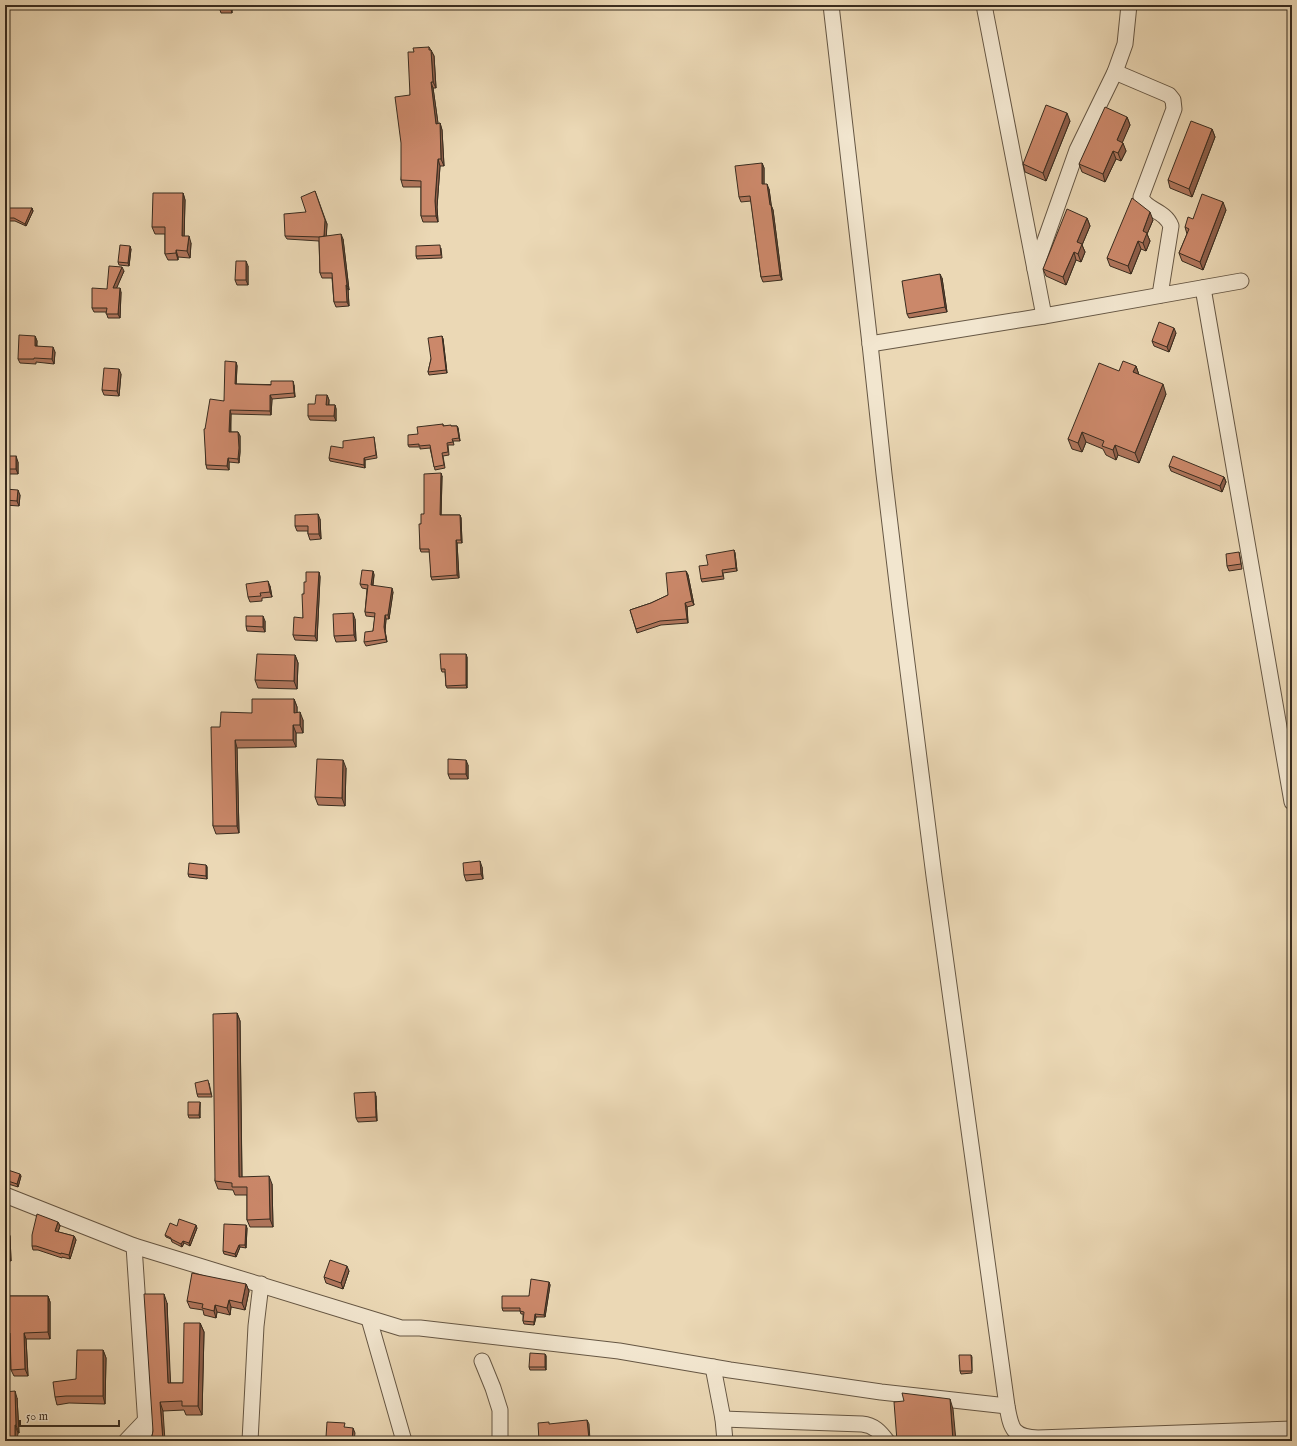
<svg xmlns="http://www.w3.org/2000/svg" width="1297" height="1446" viewBox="0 0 1297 1446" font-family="'IM FELL English',serif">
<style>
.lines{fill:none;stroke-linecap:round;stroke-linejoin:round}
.minor-casing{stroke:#665744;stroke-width:17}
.minor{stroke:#f2e6cf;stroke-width:15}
.wall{fill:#af755b;stroke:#392c1f}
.shaded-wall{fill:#8e5f4a;stroke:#392c1f}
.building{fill:#cb886a;stroke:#392c1f}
</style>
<rect width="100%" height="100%" fill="#ebd8b5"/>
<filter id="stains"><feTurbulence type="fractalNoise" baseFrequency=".005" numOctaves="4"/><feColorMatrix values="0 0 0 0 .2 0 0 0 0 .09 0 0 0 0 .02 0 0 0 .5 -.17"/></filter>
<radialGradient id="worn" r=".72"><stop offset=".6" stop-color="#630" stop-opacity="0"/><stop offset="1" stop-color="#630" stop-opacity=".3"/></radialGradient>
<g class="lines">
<defs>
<g id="minor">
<path d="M831,5L870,344L884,474L900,608L934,876L1007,1406C1011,1428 1012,1437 1038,1438L1292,1429"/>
<polyline points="984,5 1044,316"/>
<path d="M1115,72L1169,95L1173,100L1174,109L1141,197C1145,210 1165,210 1171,226L1160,295"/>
<polyline points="1035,269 1077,150 1115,72 1125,44 1129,5"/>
<polyline points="1203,288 1292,802"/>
<polyline points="870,344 1044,316 1241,281"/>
<polyline points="5,1195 134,1246 401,1328 420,1328 619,1351 730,1370 881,1392 1007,1406"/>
<polyline points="134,1246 147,1441"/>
<polyline points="369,1319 404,1441"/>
<polyline points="482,1361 493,1388 500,1410 500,1441"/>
<polyline points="713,1367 723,1419 725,1441"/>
<path d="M723,1419L862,1424C874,1425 880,1432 887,1441"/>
<polyline points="126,1441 145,1421"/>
<polyline points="250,1441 256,1326 261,1284"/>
</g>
</defs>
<use href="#minor" class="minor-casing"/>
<use href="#minor" class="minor"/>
</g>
<g class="wall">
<polygon points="219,5 232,5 232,13 221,13 219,7"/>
<polygon points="429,47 434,56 436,88 433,88 438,124 440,123 442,130 444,166 440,166 437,207 438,222 423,222 421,216 421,187 403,187 401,180 410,95 414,52"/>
<polygon points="1127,117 1130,125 1122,142 1126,151 1121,161 1116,159 1105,182 1082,172 1079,164"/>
<polygon points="1070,121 1046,181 1025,172 1023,164"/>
<polygon points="1212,129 1215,137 1192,197 1170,188 1168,180"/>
<polygon points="762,163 764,168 764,184 769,189 771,205 773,210 782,280 763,282 761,277 751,201 741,202 739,197"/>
<polygon points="315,191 327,224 326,236 343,239 349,290 348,290 349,306 336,307 334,302 332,278 322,278 320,273 319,241 287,239 285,236 306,212"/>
<polygon points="183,193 185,200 184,236 191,243 190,258 178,257 178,260 168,260 165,254 165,234 155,234 152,227"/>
<polygon points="32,208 33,211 26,226 15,221 8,221 7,218"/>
<polygon points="1226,210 1203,270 1182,261 1179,253 1187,234 1185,227 1193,219"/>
<polygon points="1087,218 1090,226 1082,245 1085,252 1081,262 1076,260 1066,285 1046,276 1043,269"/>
<polygon points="1153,220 1147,234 1150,241 1146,251 1141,249 1131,274 1110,266 1107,258"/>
<polygon points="441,248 442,258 417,259 416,256"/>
<polygon points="131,249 129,266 119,265 118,262"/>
<polygon points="248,266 248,285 237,285 235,280"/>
<polygon points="124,271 116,288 121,292 120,318 108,318 106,312 94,312 92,308 107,289"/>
<polygon points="942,278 947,312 909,318 907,314"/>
<polygon points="1176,333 1169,352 1154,346 1152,341"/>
<polygon points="35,336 37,341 37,346 55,352 54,364 36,362 36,364 20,363 18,359"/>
<polygon points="442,336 443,339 447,373 429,375 428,372 431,359"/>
<polygon points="236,362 237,366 236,384 294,385 295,397 272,399 271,415 231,414 231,432 238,432 240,436 240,452 239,463 229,462 229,470 207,469 206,465 205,429 224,401"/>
<polygon points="1136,366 1139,375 1166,394 1139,463 1118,455 1116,460 1106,455 1103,449 1086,442 1082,452 1072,449 1068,439 1119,371"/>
<polygon points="121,374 119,396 104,395 102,390"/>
<polygon points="327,395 329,400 329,405 335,405 336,409 336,421 310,420 308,416 315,404"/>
<polygon points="443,424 443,426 457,426 458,428 460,441 453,441 454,445 448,445 449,455 443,456 445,468 435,470 430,448 420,449 420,447 409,447 408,445 418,434"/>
<polygon points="374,437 377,458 365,460 365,468 330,461 329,458 343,448"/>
<polygon points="5,456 18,462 18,474 5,474"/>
<polygon points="1169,466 1224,477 1226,482 1222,492 1171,471"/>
<polygon points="442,476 441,515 460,515 461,518 462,543 457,543 459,578 432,580 431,577 430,552 421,552 420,549 421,524 424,514"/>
<polygon points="5,489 20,495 19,506 5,505"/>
<polygon points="320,519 321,539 310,540 308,534 308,531 297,531 295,526"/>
<polygon points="734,550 735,553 737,571 723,573 724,579 702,582 701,579 708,565"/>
<polygon points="1239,552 1240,557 1242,569 1229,571 1227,566"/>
<polygon points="373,571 374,575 373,586 393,592 389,619 386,619 385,631 387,642 366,646 364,642 373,631 375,617 366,616 365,612 367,589 362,588 360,584"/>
<polygon points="686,571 688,575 694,605 687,607 688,623 661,625 637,633 630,610 651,603 668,595"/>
<polygon points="319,572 320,577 317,641 295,640 293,635 303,618 304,594 306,582"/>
<polygon points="270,586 272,597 262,598 262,601 250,602 248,597"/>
<polygon points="355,619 356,641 336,642 334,636"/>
<polygon points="265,621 265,632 247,631 246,626"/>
<polygon points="295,655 298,663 297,689 258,688 255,680"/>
<polygon points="467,657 467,688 447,688 446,686 445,672 442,672 441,669"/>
<polygon points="294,699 297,707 297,713 303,720 303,733 296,733 296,747 237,748 239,833 216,834 213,826 220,727 252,713"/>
<polygon points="468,765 468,779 450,779 448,774"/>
<polygon points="346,768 345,806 318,805 315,797"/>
<polygon points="206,865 207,867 207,879 189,877 188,874"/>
<polygon points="482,867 483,879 466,881 464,875"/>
<polygon points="237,1013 240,1021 242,1177 272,1184 273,1227 250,1227 247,1220 247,1195 235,1195 233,1190 218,1189 215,1181"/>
<polygon points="209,1083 212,1097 198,1097 197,1094"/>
<polygon points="376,1096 377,1121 358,1122 356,1118"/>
<polygon points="200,1102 200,1118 189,1118 188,1115"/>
<polygon points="5,1169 21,1176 18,1187 5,1183"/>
<polygon points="58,1222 60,1226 58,1232 74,1236 76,1240 70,1259 62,1257 62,1258 38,1250 33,1250 32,1246"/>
<polygon points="177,1226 197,1228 190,1246 184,1243 182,1247 172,1242 171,1239 166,1237 165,1235"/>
<polygon points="5,1228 10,1236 11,1261 5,1261"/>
<polygon points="247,1228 246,1248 240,1247 236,1257 224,1254 223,1251"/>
<polygon points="349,1271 343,1289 326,1283 324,1277"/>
<polygon points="549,1282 550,1285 545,1317 536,1317 534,1325 524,1324 523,1321 523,1314 521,1314 520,1311 503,1311 502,1308 529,1296"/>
<polygon points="246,1284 249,1291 245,1310 231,1307 230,1315 217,1312 216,1318 204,1315 203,1310 190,1308 187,1301"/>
<polygon points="5,1296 48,1296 50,1302 50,1339 26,1339 28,1376 14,1376 11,1370 10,1340 5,1340"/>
<polygon points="167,1303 170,1383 183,1383 200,1323 204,1332 202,1415 186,1415 184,1410 163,1411 152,1436 153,1431"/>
<polygon points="103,1350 106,1358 105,1404 69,1403 57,1405 55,1397 76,1379"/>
<polygon points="545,1354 546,1356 546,1370 530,1370 529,1367"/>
<polygon points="971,1355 972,1357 972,1373 961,1374 960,1371"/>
<polygon points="17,1398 19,1433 18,1433 5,1441"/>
</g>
<g class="shaded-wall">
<polygon points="230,5 232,5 232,13 230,7"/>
<polygon points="431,50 434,56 436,88 433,82"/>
<polygon points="431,82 433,88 439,130 436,124"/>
<polygon points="1067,113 1070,121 1046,181 1043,173"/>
<polygon points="1127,117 1130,125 1120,148 1117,140"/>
<polygon points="440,123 442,130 444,166 441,159"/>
<polygon points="1212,129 1215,137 1192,197 1189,189"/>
<polygon points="1123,143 1126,151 1121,161 1118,153"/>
<polygon points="1113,151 1116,159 1105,182 1103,174"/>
<polygon points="438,159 440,166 437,207 438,222 436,216 435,201"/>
<polygon points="762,163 764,168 764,189 762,184"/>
<polygon points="767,184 769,189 772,210 770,205"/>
<polygon points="183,193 185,200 184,242 182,236"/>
<polygon points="1223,202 1226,210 1203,270 1200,262"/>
<polygon points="771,205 773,210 782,280 780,275"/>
<polygon points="32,208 33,211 26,226 25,224"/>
<polygon points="1150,212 1153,220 1147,234 1150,241 1146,251 1143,243 1143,231"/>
<polygon points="1087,218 1090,226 1082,245 1085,252 1081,262 1078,254 1077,242"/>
<polygon points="325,220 327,224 326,241 324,237"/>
<polygon points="341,234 343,239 349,290 347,285"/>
<polygon points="189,236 191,243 190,258 187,251"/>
<polygon points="1138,241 1141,249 1131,274 1128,266"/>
<polygon points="130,246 131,249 129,266 128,263"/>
<polygon points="176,250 178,257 178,260 176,253"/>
<polygon points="1074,252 1076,260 1066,285 1063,277"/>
<polygon points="246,261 248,266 248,285 246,280"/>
<polygon points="122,267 124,271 115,292 113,288"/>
<polygon points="940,274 942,278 947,312 945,307"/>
<polygon points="346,285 348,290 349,306 347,302"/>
<polygon points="120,288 121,292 120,318 118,314"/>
<polygon points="1174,328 1176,333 1169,352 1167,347"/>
<polygon points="35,336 37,341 36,350 35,346"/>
<polygon points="442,336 443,339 447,373 446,370"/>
<polygon points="53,347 55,352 54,364 52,359"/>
<polygon points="236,362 237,366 236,388 235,384"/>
<polygon points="1136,366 1139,375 1133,372"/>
<polygon points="119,369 121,374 119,396 117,391"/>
<polygon points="293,381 294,385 295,397 294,393"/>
<polygon points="1163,384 1166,394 1139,463 1135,453"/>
<polygon points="270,395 272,399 271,415 270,411"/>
<polygon points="327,395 329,400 328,409 326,405"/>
<polygon points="335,405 336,409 336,421 334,416"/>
<polygon points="230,410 231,414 230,436 229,432"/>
<polygon points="457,426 458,428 460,441 459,438"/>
<polygon points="238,432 240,436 240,452 239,463 238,459"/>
<polygon points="1082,432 1086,442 1082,452 1078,443"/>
<polygon points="1115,445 1118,455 1116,460 1113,450"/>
<polygon points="16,456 18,462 18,474 16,469"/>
<polygon points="228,458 229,462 229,470 227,466"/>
<polygon points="364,458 365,460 365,468 364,465"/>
<polygon points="441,473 442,476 441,518 440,515"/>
<polygon points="1224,477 1226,482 1222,492 1220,486"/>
<polygon points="18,490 20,495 19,506 17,501"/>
<polygon points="318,514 320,519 321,539 319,534"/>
<polygon points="460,515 461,518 462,543 461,540"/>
<polygon points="456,540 457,543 459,578 457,575"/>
<polygon points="734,550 735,553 737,571 736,568"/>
<polygon points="373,571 374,575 372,589 371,585"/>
<polygon points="686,571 688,575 694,605 692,601"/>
<polygon points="319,572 320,577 317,641 315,636"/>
<polygon points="268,581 270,586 272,597 270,592"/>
<polygon points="392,588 393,592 389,619 388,615"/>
<polygon points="685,603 687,607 688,623 687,619"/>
<polygon points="353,613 355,619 356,641 354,635"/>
<polygon points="385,615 386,619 385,631 387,642 386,639 384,627"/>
<polygon points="263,616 265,621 265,632 263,627"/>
<polygon points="466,654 467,657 467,688 466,685"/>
<polygon points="295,655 298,663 297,689 294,681"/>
<polygon points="294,699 297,707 297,720 294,713"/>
<polygon points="300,712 303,720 303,733 300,725"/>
<polygon points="293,725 296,733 296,747 293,740"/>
<polygon points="235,740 237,748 239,833 237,826"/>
<polygon points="343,760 346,768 345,806 342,798"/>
<polygon points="466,760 468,765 468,779 466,774"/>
<polygon points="480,861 482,867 483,879 481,874"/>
<polygon points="206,865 207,867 207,879 206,876"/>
<polygon points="237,1013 240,1021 242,1185 239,1177"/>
<polygon points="375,1092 376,1096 377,1121 376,1117"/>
<polygon points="200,1102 200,1118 199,1115"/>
<polygon points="20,1174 21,1176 18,1187 17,1184"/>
<polygon points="269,1176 272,1184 273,1227 270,1219"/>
<polygon points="58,1222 60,1226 57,1235 55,1231"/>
<polygon points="196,1225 197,1228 190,1246 189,1243"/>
<polygon points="246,1225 247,1228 246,1248 245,1245"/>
<polygon points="7,1228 10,1236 11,1261 8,1253"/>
<polygon points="74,1236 76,1240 70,1259 69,1255"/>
<polygon points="183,1241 184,1243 182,1247 181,1244"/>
<polygon points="239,1245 240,1247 236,1257 235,1254"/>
<polygon points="347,1266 349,1271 343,1289 341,1283"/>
<polygon points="549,1282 550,1285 545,1317 544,1315"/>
<polygon points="246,1284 249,1291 245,1310 242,1303"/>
<polygon points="164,1294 167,1303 171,1392 168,1383"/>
<polygon points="48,1296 50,1302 50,1339 48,1332"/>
<polygon points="229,1300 231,1307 230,1315 227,1308"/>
<polygon points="215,1305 217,1312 216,1318 214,1311"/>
<polygon points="535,1314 536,1317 534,1325 534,1322"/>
<polygon points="200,1323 204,1332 202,1415 198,1406"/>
<polygon points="24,1333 26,1339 28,1376 25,1369"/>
<polygon points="103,1350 106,1358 105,1404 103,1396"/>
<polygon points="545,1354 546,1356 546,1370 545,1367"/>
<polygon points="15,1391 17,1398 19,1433 16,1425"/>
<polygon points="950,1399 953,1409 956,1441 953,1441"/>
<polygon points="160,1402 163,1411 165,1441 163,1441"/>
<polygon points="587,1420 589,1424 590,1441 589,1439"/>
<polygon points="15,1425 18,1433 17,1441 15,1441"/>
<polygon points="353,1428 355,1433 354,1441 352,1441"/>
</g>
<g class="building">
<rect x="219" y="5" width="11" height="2"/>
<polygon points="429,47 429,50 431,50 433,82 431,82 436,124 440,123 441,159 438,159 435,201 436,216 421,216 421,181 401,180 401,143 395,97 410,95 408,52 414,52 413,48"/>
<polygon points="1046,105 1067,113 1043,173 1023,164"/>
<polygon points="1105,107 1127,117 1117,140 1123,143 1118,153 1113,151 1103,174 1079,164"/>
<polygon points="1191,121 1212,129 1189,189 1168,180"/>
<polygon points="762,163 762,184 767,184 770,205 771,205 780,275 761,277 750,196 739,197 735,166"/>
<polygon points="315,191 325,220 324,236 320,237 285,236 284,214 306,212 301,197"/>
<polygon points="153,193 183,193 182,236 189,236 187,251 176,250 176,253 165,254 165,227 152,227"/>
<polygon points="1202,194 1223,202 1200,262 1179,253 1189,229 1185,227 1188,217 1193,219"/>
<polygon points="1132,198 1150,212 1143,231 1147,233 1143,243 1138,241 1128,266 1107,258"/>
<polygon points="7,208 32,208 25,224 14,218 7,218"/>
<polygon points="1067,209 1087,218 1077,242 1082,244 1078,254 1074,252 1063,277 1043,269"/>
<polygon points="341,234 347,285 346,285 347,302 334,302 332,273 320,273 319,237"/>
<polygon points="120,245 130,246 128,263 118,262"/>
<polygon points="440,245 441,255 416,256 416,246"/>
<polygon points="236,261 246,261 246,280 235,280"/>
<polygon points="109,266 122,267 113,288 120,288 118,314 106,314 107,308 92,308 92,288 107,289"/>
<polygon points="940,274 945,307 907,314 902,281"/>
<polygon points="1159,322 1174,328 1167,347 1152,341"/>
<polygon points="19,335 35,336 35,346 53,347 52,359 34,358 34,359 18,359"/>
<polygon points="442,336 446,370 428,372 431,359 428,338"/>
<polygon points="225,361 236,362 235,384 271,385 271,381 293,381 294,393 270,395 270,411 230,410 229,432 238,432 239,448 238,459 228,458 227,466 206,465 204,429 205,429 210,399 224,401"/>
<polygon points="1123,361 1136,366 1133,372 1163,384 1135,453 1115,445 1113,450 1102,446 1104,441 1082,432 1078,443 1068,439 1099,363 1119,371"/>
<polygon points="104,368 119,369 117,391 102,390"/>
<polygon points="316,395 327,395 326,405 335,405 334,416 308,416 308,404 315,404"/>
<polygon points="443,424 443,426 451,425 451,426 457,426 459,438 452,439 453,442 447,443 448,452 442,453 444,465 434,467 430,445 419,446 419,444 408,445 408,435 418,434 417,427"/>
<polygon points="374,437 376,455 364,458 364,465 329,458 331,446 343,448 343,441"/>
<rect x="5" y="456" width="11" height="13"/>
<polygon points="1173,456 1224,477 1220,486 1169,466"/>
<polygon points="441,473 440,515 460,515 461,540 456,540 457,575 431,577 429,549 420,549 419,524 421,524 421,514 424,514 424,474"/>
<polygon points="5,489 18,490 17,501 5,500"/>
<polygon points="318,514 319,534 308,534 308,526 295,526 295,515"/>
<polygon points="734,550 736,568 722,570 723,576 701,579 699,566 708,565 706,555"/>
<polygon points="1239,552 1241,564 1227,566 1226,554"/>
<polygon points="362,570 373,571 371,585 392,588 388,615 385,615 384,627 386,639 364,642 365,632 373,631 375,613 365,612 368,585 360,584"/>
<polygon points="686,571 692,601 685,603 687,619 660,621 636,629 630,610 651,603 668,595 666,573"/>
<polygon points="306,572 319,572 315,636 293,635 294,617 303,618 302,594 304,594 304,582 306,582"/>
<polygon points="268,581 270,592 260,593 261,596 248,597 246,584"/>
<polygon points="353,613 354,635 334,636 333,614"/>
<polygon points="246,616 263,616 263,627 246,626"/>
<polygon points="257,654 295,655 294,681 255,680"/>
<polygon points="440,654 466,654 466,685 446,686 445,669 441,669"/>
<polygon points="252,699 294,699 294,713 300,712 300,725 293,725 293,740 235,740 237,826 213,826 211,727 220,727 221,712 252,713"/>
<polygon points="317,759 343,760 342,798 315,797"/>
<polygon points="448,759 466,760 466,774 448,774"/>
<polygon points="480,861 481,874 464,875 463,863"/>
<polygon points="189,863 206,865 206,876 188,874"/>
<polygon points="237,1013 239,1177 269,1176 270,1219 247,1220 247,1187 232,1187 232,1183 215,1181 213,1014"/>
<polygon points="208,1080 211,1094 197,1094 195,1083"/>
<polygon points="375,1092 376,1117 356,1118 354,1093"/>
<polygon points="188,1102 200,1102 199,1115 188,1115"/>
<polygon points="5,1169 20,1174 17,1184 5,1180"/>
<polygon points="37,1214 58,1222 55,1231 74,1236 69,1255 61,1253 61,1254 36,1246 32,1246 32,1235"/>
<polygon points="179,1219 196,1225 189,1243 183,1241 181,1244 171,1239 171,1238 165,1235 170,1223 177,1226"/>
<polygon points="224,1224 246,1225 245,1245 239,1245 235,1254 223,1251"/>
<polygon points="5,1228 7,1228 8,1253 5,1253"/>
<polygon points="330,1260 347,1266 341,1283 324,1277"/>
<polygon points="192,1273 246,1284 242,1303 229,1300 227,1308 215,1305 214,1311 202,1308 203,1304 187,1301"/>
<polygon points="531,1279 549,1282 544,1315 535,1314 534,1322 523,1321 524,1312 520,1311 520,1308 502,1308 502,1296 529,1296"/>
<polygon points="144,1294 164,1294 168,1383 183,1383 184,1323 200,1323 198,1406 182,1406 182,1401 160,1402 163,1441 148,1441 148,1440 152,1436 153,1431"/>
<polygon points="5,1296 48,1296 48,1332 24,1333 25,1369 11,1370 10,1333 5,1334"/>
<polygon points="77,1350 103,1350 103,1396 66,1396 55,1397 53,1382 76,1379"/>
<polygon points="530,1353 545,1354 545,1367 529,1367"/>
<polygon points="959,1355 971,1355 972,1371 960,1371"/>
<polygon points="15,1391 16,1425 15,1425 15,1441 5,1441 5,1392"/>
<polygon points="902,1393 950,1399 953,1441 897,1441 894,1402 904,1401"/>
<polygon points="587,1420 589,1439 595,1438 596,1441 533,1441 539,1441 538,1423 549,1422 549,1424"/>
<polygon points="327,1422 345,1423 344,1427 353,1428 352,1441 328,1441 328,1437 326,1437"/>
</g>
<rect width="1297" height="1446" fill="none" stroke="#ebd8b5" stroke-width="20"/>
<rect x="6" y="6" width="1285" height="1434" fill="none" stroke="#392c1f" stroke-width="2"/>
<rect x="10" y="10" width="1277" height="1426" fill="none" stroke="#392c1f"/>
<path d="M20 1420v6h99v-6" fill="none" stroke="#392c1f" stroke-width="2"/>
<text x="26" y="1420" font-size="12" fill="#392c1f" stroke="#f2e6cf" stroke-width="3" paint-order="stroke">50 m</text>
<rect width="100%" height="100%" filter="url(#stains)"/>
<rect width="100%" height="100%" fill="url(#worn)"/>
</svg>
